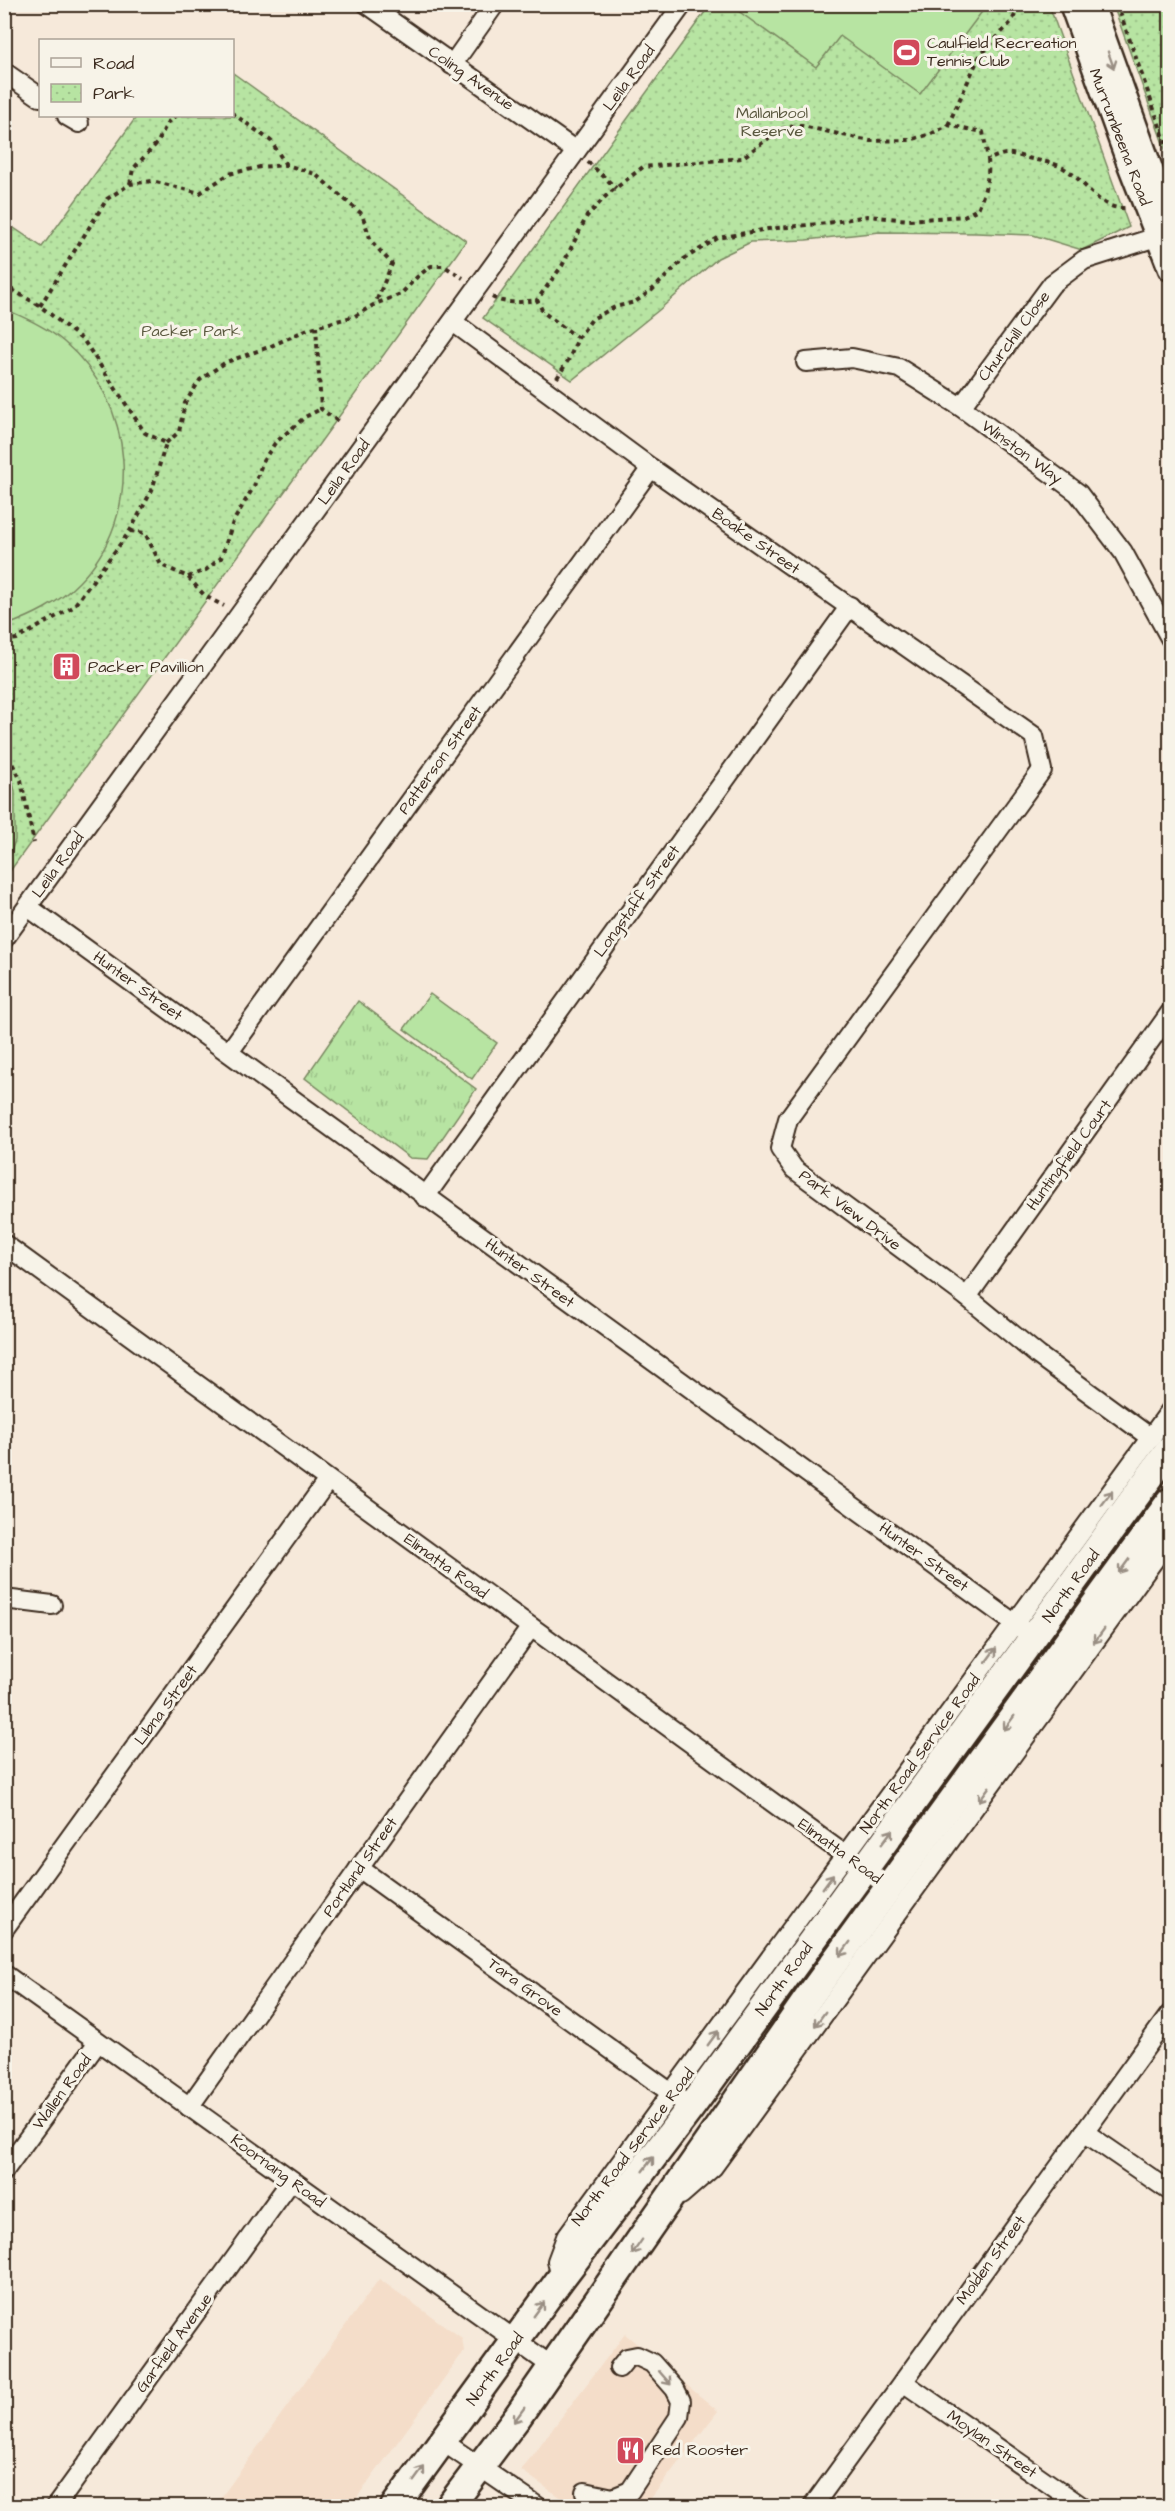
<svg xmlns="http://www.w3.org/2000/svg" width="1175" height="2511" viewBox="0 0 1175 2511" font-family="'Architects Daughter',sans-serif">
<style>
.built{fill:#f4ddc9}
.grass{fill:url(#grass-tufts);stroke:#798760;stroke-width:1.5}
.park{fill:url(#park-dots);stroke:#798760;stroke-width:1.5}
.pitch{fill:#b7e4a2;stroke:#798760;stroke-width:1.5}
.lines{fill:none;stroke-linecap:round;stroke-linejoin:round}
.minor-casing{stroke:#3b2a1e;stroke-width:22}
.major-casing{stroke:#3b2a1e;stroke-width:27}
.highway-casing{stroke:#3b2a1e;stroke-width:32}
.path{stroke:#3b2a1e;stroke-width:4;stroke-dasharray:4.5 4.5;stroke-linecap:butt}
.minor{stroke:#f7f3e8;stroke-width:18}
.major{stroke:#f7f3e8;stroke-width:22}
.highway{stroke:#f7f3e8;stroke-width:27}
.oneway{stroke:#998e83}
.labels{text-anchor:middle;dominant-baseline:central;stroke-width:6;stroke-linejoin:round;paint-order:stroke}
.poi-label{font-size:16px;fill:#3b2a1e;stroke:#f7f3e8;text-anchor:start}
.street-label{font-size:16px;fill:#3b2a1e;stroke:#f7f3e8}
.park-label{font-size:16px;fill:#5a583f;stroke:#f7f3e8}
</style>
<defs>
<pattern id="grass-tufts" width="24" height="20" patternUnits="userSpaceOnUse" patternTransform="scale(1.5)"><rect width="24" height="20" fill="#b7e4a2"/><path d="M3 7l-1-3M5 7V3M7 7l1-3M15 17l-1-3M17 17v-4M19 17l1-3" fill="none" stroke="#9ec48b"/></pattern>
<pattern id="park-dots" width="8" height="8" patternUnits="userSpaceOnUse" patternTransform="scale(1.5)"><rect width="8" height="8" fill="#b7e4a2"/><path d="M2 2h.1M6 6h.1" fill="none" stroke="#9ec48b" stroke-width="1.8" stroke-linecap="round"/></pattern>
</defs>
<rect width="100%" height="100%" fill="#f6e9da"/>
<filter id="ink" filterUnits="userSpaceOnUse"><feTurbulence type="fractalNoise" baseFrequency=".0167" numOctaves="2"/><feDisplacementMap in="SourceGraphic" scale="12" xChannelSelector="R" yChannelSelector="G"/><feConvolveMatrix kernelMatrix="1 2 1 2 8 2 1 2 1" color-interpolation-filters="sRGB"/></filter>
<g filter="url(#ink)">
<g class="built">
<polygon points="379,2279 462,2338 464,2351 351,2506 215,2506"/>
<polygon points="625,2334 718,2411 645,2506 572,2506 521,2470"/>
</g>
<polygon class="grass" points="358,1001 476,1089 428,1159 410,1158 305,1078"/>
<g class="park">
<polygon points="710,5 1049,5 1129,227 1082,250 1033,235 976,233 880,232 806,240 751,242 718,258 659,310 572,380 483,318"/>
<polygon points="1113,5 1170,5 1170,165 1165,149"/>
<polygon points="233,73 466,241 5,878 5,222 42,247 137,116 232,116"/>
</g>
<g class="pitch">
<polygon points="730,5 987,5 920,94 840,36 816,67"/>
<path d="M5,309C25,318 47,327 64,342C135,402 145,515 79,582C58,604 32,616 5,626Z"/>
<polygon points="5,754 15,791 15,840 5,869"/>
<polygon points="430,994 497,1043 472,1079 404,1029"/>
</g>
<g class="lines">
<defs>
<g id="minor">
<polyline points="367,4 576,151"/>
<polyline points="452,65 495,4"/>
<polyline points="4,72 40,97"/>
<polyline points="67,116 79,123"/>
<polyline points="453,322 651,468 1034,736 1042,770 788,1119 780,1149 794,1169 967,1297 1039,1356 1151,1438"/>
<polyline points="806,362 852,358 899,368 961,407 1078,493 1123,552 1170,638"/>
<polyline points="961,407 1052,284 1084,260 1169,233"/>
<polyline points="28,907 1033,1637"/>
<polyline points="4,939 683,4"/>
<polyline points="229,1052 651,468"/>
<polyline points="425,1197 850,606"/>
<polyline points="4,1244 889,1887"/>
<polyline points="967,1297 1170,1013"/>
<polyline points="4,1599 52,1605"/>
<polyline points="359,1868 681,2100"/>
<polyline points="4,1929 328,1480"/>
<polyline points="4,1974 553,2367"/>
<polyline points="189,2107 531,1627"/>
<polyline points="1084,2132 1170,2191"/>
<polyline points="4,2171 98,2042"/>
<polyline points="681,2195 713,2167 1170,1538"/>
<polyline points="561,2278 557,2261 566,2237 1170,1411"/>
<polyline points="903,2382 1081,2506"/>
<polyline points="442,2441 537,2506"/>
<polyline points="585,2492 613,2498 630,2491 679,2417 681,2401 675,2389 652,2363 637,2356 627,2358 619,2368"/>
<polyline points="56,2506 291,2181"/>
<polyline points="813,2506 1170,2014"/>
</g>
<g id="major">
<polyline points="1071,4 1127,159 1170,269"/>
<polyline points="1092,4 1170,222"/>
</g>
<g id="highway">
<polyline points="395,2506 561,2278 691,2107 1170,1449"/>
<polyline points="450,2506 518,2416 809,1997 1170,1502"/>
</g>
</defs>
<use href="#minor" class="minor-casing"/>
<use href="#major" class="major-casing"/>
<use href="#highway" class="highway-casing"/>
<g class="path">
<polyline points="1117,4 1170,155"/>
<polyline points="232,113 271,141 286,165"/>
<polyline points="948,125 979,57 1012,21 1020,4"/>
<polyline points="588,162 616,188"/>
<polyline points="130,184 133,169 158,142 167,123 175,116"/>
<polyline points="4,285 40,306 84,341 145,433 166,443 152,490 130,531 73,607 17,639 4,641"/>
<path d="M492,297C506,305 521,302 537,300"/>
<polyline points="40,306 107,199 130,184 152,181 200,193 229,174 260,167 287,165 315,174 362,214 371,241 392,264 375,304"/>
<polyline points="316,326 321,409 339,422"/>
<polyline points="578,338 543,312 537,300 562,266 587,216 607,195 643,167 742,158 781,129 798,125 870,141 910,140 931,134 948,125 983,132 988,159"/>
<path d="M557,378L569,359L578,338L592,319L615,307L635,302L652,290L684,259L718,238L768,229L828,223L867,216L909,220L964,216L978,209C984,194 990,176 988,160C1008,151 1008,153 1028,158C1042,162 1056,162 1068,171C1087,183 1099,210 1125,208"/>
<polyline points="166,443 179,432 185,403 200,380 226,362 269,347 308,329 355,316 375,304 401,294 417,277 431,266 444,266 463,278"/>
<polyline points="130,531 145,533 161,565 188,577 205,596 224,606"/>
<polyline points="188,577 206,570 221,558 233,522 254,486 263,461 275,443 305,417 321,409"/>
<polyline points="4,748 21,780 34,843"/>
</g>
<use href="#minor" class="minor"/>
<use href="#major" class="major"/>
<use href="#highway" class="highway"/>
</g>
<defs><path id="oneway-shaft" d="M-6 0H5M1.5-3L5.5 0L1.5 3" fill="none" stroke-width="1.6" stroke-linecap="round" stroke-linejoin="round" transform="scale(1.5)"/></defs>
<g class="oneway">
<use href="#oneway-shaft" transform="translate(1111 60) rotate(70)"/>
<use href="#oneway-shaft" transform="translate(1107 1498) rotate(-53)"/>
<use href="#oneway-shaft" transform="translate(1124 1566) rotate(126)"/>
<use href="#oneway-shaft" transform="translate(1099 1636) rotate(126)"/>
<use href="#oneway-shaft" transform="translate(991 1655) rotate(-54)"/>
<use href="#oneway-shaft" transform="translate(1009 1723) rotate(126)"/>
<use href="#oneway-shaft" transform="translate(984 1794) rotate(126)"/>
<use href="#oneway-shaft" transform="translate(887 1837) rotate(-54)"/>
<use href="#oneway-shaft" transform="translate(828 1881) rotate(-54)"/>
<use href="#oneway-shaft" transform="translate(845 1949) rotate(126)"/>
<use href="#oneway-shaft" transform="translate(820 2019) rotate(126)"/>
<use href="#oneway-shaft" transform="translate(713 2038) rotate(-54)"/>
<use href="#oneway-shaft" transform="translate(648 2164) rotate(-53)"/>
<use href="#oneway-shaft" transform="translate(637 2247) rotate(125)"/>
<use href="#oneway-shaft" transform="translate(539 2309) rotate(-54)"/>
<use href="#oneway-shaft" transform="translate(665 2378) rotate(49)"/>
<use href="#oneway-shaft" transform="translate(519 2415) rotate(126)"/>
<use href="#oneway-shaft" transform="translate(419 2474) rotate(-54)"/>
</g>
</g>
<defs>
<symbol id="stadium-square" viewBox="-11 -11 22 22"><rect x="-9" y="-9" width="18" height="18" rx="4" fill="#d1495b" stroke="#f7f3e8"/><path d="M0-5a6.5 5 0 1 0 0 10a6.5 5 0 1 0 0-10ZM-3.5-1.8h7v3.6h-7Z" fill="#fff"/></symbol>
<symbol id="building-square" viewBox="-11 -11 22 22"><rect x="-9" y="-9" width="18" height="18" rx="4" fill="#d1495b" stroke="#f7f3e8"/><path d="M-4-6H4V6H1V3H-1V6H-4ZM-2.5-4.3h1.7v1.8h-1.7ZM.8-4.3h1.7v1.8H.8ZM-2.5-1h1.7V.8h-1.7ZM.8-1h1.7V.8H.8Z" fill="#fff"/></symbol>
<symbol id="restaurant-square" viewBox="-11 -11 22 22"><rect x="-9" y="-9" width="18" height="18" rx="4" fill="#d1495b" stroke="#f7f3e8"/><path d="M-5-6h1v4h1v-4h1v4h1v-4h1v5L-1.5 .5V6h-2V.5L-5-1ZM5-6V6H3V1.5H1.5Q1.5-4 5-6Z" fill="#fff"/></symbol>
</defs>
<g fill-rule="evenodd">
<use href="#stadium-square" x="890" y="36" width="33" height="33"/>
<use href="#building-square" x="50" y="650" width="33" height="33"/>
<use href="#restaurant-square" x="614" y="2434" width="33" height="33"/>
</g>
<g class="labels">
<g class="poi-label">
<text x="927" y="43">Caulfield Recreation<tspan x="927" dy="18">Tennis Club</tspan></text>
<text x="88" y="667">Packer Pavillion</text>
<text x="652" y="2450">Red Rooster</text>
</g>
<g class="street-label">
<text transform="translate(471 78) rotate(35)">Coling Avenue</text>
<text transform="translate(629 78) rotate(-54)">Leila Road</text>
<text transform="translate(1120 137) rotate(69)">Murrumbeena Road</text>
<text transform="translate(1014 336) rotate(-53)">Churchill Close</text>
<text transform="translate(1022 452) rotate(36)">Winston Way</text>
<text transform="translate(344 472) rotate(-54)">Leila Road</text>
<text transform="translate(756 541) rotate(35)">Boake Street</text>
<text transform="translate(440 760) rotate(-54)">Patterson Street</text>
<text transform="translate(58 865) rotate(-54)">Leila Road</text>
<text transform="translate(637 901) rotate(-54)">Longstaff Street</text>
<text transform="translate(138 986) rotate(36)">Hunter Street</text>
<text transform="translate(1069 1155) rotate(-54)">Huntingfield Court</text>
<text transform="translate(850 1210) rotate(37)">Park View Drive</text>
<text transform="translate(530 1273) rotate(36)">Hunter Street</text>
<text transform="translate(924 1557) rotate(36)">Hunter Street</text>
<text transform="translate(446 1566) rotate(36)">Elimatta Road</text>
<text transform="translate(1071 1586) rotate(-54)">North Road</text>
<text transform="translate(166 1705) rotate(-54)">Libna Street</text>
<text transform="translate(920 1754) rotate(-54)">North Road Service Road</text>
<text transform="translate(840 1851) rotate(36)">Elimatta Road</text>
<text transform="translate(360 1867) rotate(-55)">Portland Street</text>
<text transform="translate(784 1979) rotate(-54)">North Road</text>
<text transform="translate(525 1987) rotate(36)">Tara Grove</text>
<text transform="translate(62 2092) rotate(-54)">Wallen Road</text>
<text transform="translate(633 2147) rotate(-53)">North Road Service Road</text>
<text transform="translate(278 2171) rotate(36)">Koornang Road</text>
<text transform="translate(991 2260) rotate(-54)">Molden Street</text>
<text transform="translate(174 2343) rotate(-54)">Garfield Avenue</text>
<text transform="translate(495 2369) rotate(-54)">North Road</text>
<text transform="translate(992 2444) rotate(35)">Moylan Street</text>
</g>
<g class="park-label">
<text x="772" y="113">Mallanbool<tspan x="772" dy="18">Reserve</tspan></text>
<text x="191" y="331">Packer Park</text>
</g>
</g>
<rect width="1175" height="2511" fill="none" stroke="#f7f3e8" stroke-width="24"/>
<rect x="12" y="12" width="1151" height="2487" fill="none" stroke="#3b2a1e" stroke-width="2" filter="url(#ink)"/>
<rect x="39" y="39" width="195" height="78" fill="#f7f3e8" stroke="#aca397" stroke-width="1.5"/>
<rect x="51" y="58" width="30" height="9" fill="#f7f3e8" stroke="#aca397" stroke-width="1.5"/>
<text x="93" y="69" font-size="18" fill="#3b2a1e">Road</text>
<rect x="51" y="84" width="30" height="18" fill="url(#park-dots)" stroke="#aca397" stroke-width="1.5"/>
<text x="93" y="99" font-size="18" fill="#3b2a1e">Park</text>
</svg>
